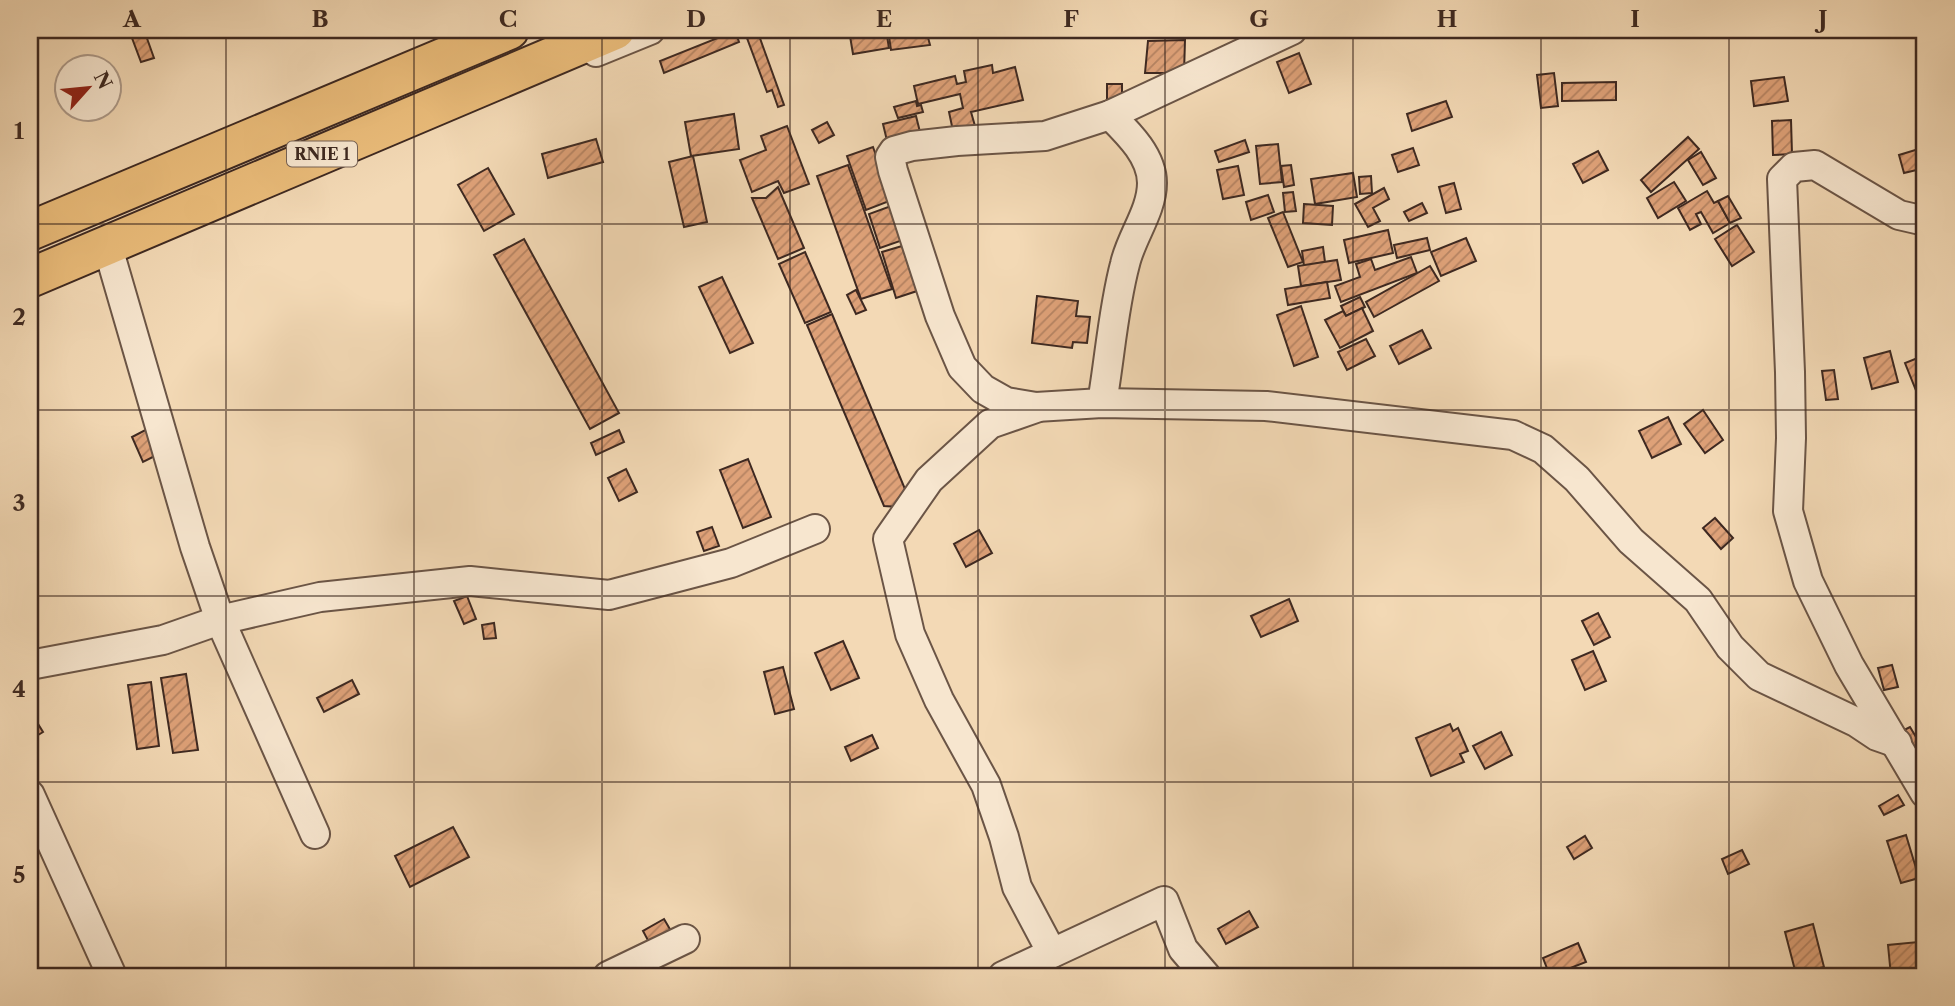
<svg xmlns="http://www.w3.org/2000/svg" width="1955" height="1006" viewBox="0 0 1955 1006" font-family="'Libre Caslon Text',serif">
<style>
.building{fill:url(#building-hatch);stroke:#3e2921;stroke-width:2}
.lines{fill:none;stroke-linecap:round;stroke-linejoin:round}
.minor-casing{stroke:#6b5546;stroke-width:32}
.highway-casing{stroke:#3e2921;stroke-width:42}
.minor{stroke:#f7e6cf;stroke-width:28}
.highway{stroke:#eabc7a;stroke-width:38}
.grid{fill:none;stroke:#3e2921;stroke-width:2;stroke-opacity:0.55}
.labels{text-anchor:middle;dominant-baseline:central;stroke-width:7;stroke-linejoin:round;paint-order:stroke}
.shield{fill:#f7e6cf;stroke:#766255;stroke-width:2}
.shield-label{font-size:16px;font-weight:bold;fill:#3e2921}
.neatline{fill:none;stroke:#3e2921;stroke-width:2.5}
.grid-label{font-size:23px;text-anchor:middle;font-weight:bold;fill:#3e2921}
</style>
<defs>
<pattern id="building-hatch" width="6" height="6" patternUnits="userSpaceOnUse" patternTransform="scale(1.75)"><rect width="6" height="6" fill="#dea178"/><path d="M-1 1l2-2M0 6l6-6M5 7l2-2" fill="none" stroke="#b58362"/></pattern>
</defs>
<rect width="100%" height="100%" fill="#f3d9b5"/>
<filter id="stains"><feTurbulence type="fractalNoise" baseFrequency=".00286" numOctaves="4"/><feColorMatrix values="0 0 0 0 .2 0 0 0 0 .09 0 0 0 0 .02 0 0 0 .5 -.17"/></filter>
<radialGradient id="worn" r=".72"><stop offset=".6" stop-color="#630" stop-opacity="0"/><stop offset="1" stop-color="#630" stop-opacity=".3"/></radialGradient>
<g class="building">
<polygon points="129,30 144,30 154,58 141,62"/>
<polygon points="744,30 757,30 784,105 778,107 772,90 767,92"/>
<polygon points="849,30 886,30 889,48 853,54"/>
<polygon points="888,30 926,30 930,45 891,50"/>
<polygon points="735,31 739,42 664,73 660,61"/>
<polygon points="1185,40 1184,73 1145,73 1148,41"/>
<polygon points="1299,53 1311,84 1289,93 1277,62"/>
<polygon points="992,65 993,73 1015,67 1023,100 971,112 975,126 953,131 949,112 963,108 960,94 918,104 914,86 955,76 957,84 966,82 964,71"/>
<polygon points="1554,73 1558,106 1541,108 1537,75"/>
<polygon points="1784,77 1788,101 1754,106 1751,81"/>
<polygon points="1616,82 1616,100 1562,101 1562,83"/>
<rect x="1107" y="84" width="15" height="19"/>
<polygon points="916,101 917,106 921,105 923,112 898,118 894,107"/>
<polygon points="1446,101 1452,117 1412,131 1407,114"/>
<polygon points="734,114 739,149 691,156 685,122"/>
<polygon points="916,116 922,140 889,149 883,124"/>
<polygon points="1791,120 1792,154 1773,155 1772,121"/>
<polygon points="827,122 834,135 819,143 812,130"/>
<polygon points="787,126 809,184 784,193 778,181 752,192 740,160 766,150 761,136"/>
<polygon points="1688,137 1699,149 1651,192 1641,180"/>
<polygon points="596,139 603,162 548,178 542,154"/>
<polygon points="1245,140 1249,152 1219,162 1215,151"/>
<polygon points="1278,144 1282,182 1260,184 1256,146"/>
<polygon points="873,147 892,200 866,210 847,156"/>
<polygon points="1925,147 1925,168 1904,173 1899,155"/>
<polygon points="1413,148 1419,165 1398,172 1392,155"/>
<polygon points="1598,151 1608,170 1583,183 1573,164"/>
<polygon points="1701,152 1716,178 1703,185 1688,160"/>
<polygon points="693,156 707,222 684,227 669,162"/>
<polygon points="848,165 892,289 861,299 817,176"/>
<polygon points="1291,165 1294,185 1284,187 1281,166"/>
<polygon points="1238,166 1244,195 1223,199 1217,170"/>
<polygon points="488,168 514,214 484,231 458,185"/>
<polygon points="1353,173 1357,197 1315,204 1311,179"/>
<polygon points="1371,176 1372,193 1360,194 1359,177"/>
<polygon points="1674,182 1686,201 1658,218 1647,198"/>
<polygon points="1454,183 1461,209 1446,213 1439,187"/>
<polygon points="778,187 804,248 778,259 752,198 766,198"/>
<polygon points="1384,188 1389,199 1373,208 1380,221 1368,227 1355,204"/>
<polygon points="1707,191 1714,203 1718,201 1730,223 1713,233 1701,212 1696,214 1701,224 1690,230 1678,208"/>
<polygon points="1293,192 1296,211 1285,212 1283,193"/>
<polygon points="1268,195 1274,212 1251,220 1246,202"/>
<polygon points="1728,196 1741,218 1730,223 1718,201"/>
<polygon points="1422,203 1427,213 1409,221 1404,212"/>
<polygon points="1304,204 1333,206 1332,225 1303,223"/>
<polygon points="891,206 903,240 880,248 869,214"/>
<polygon points="1283,212 1303,262 1288,267 1268,218"/>
<polygon points="1737,225 1754,252 1732,266 1715,239"/>
<polygon points="1388,230 1393,253 1349,263 1344,240"/>
<polygon points="1427,238 1430,250 1397,258 1394,245"/>
<polygon points="1466,238 1476,261 1441,276 1431,252"/>
<polygon points="524,239 619,413 590,429 494,255"/>
<polygon points="902,246 917,291 896,298 882,252"/>
<polygon points="1323,247 1325,262 1304,266 1302,251"/>
<polygon points="805,252 831,312 805,323 779,264"/>
<polygon points="1411,257 1417,273 1341,302 1335,286 1360,277 1356,264 1371,259 1375,270"/>
<polygon points="1337,260 1341,280 1301,286 1298,266"/>
<polygon points="1430,266 1439,281 1374,317 1366,302"/>
<polygon points="722,277 753,343 730,353 699,287"/>
<polygon points="1327,282 1330,298 1288,305 1285,289"/>
<polygon points="856,290 866,310 856,314 847,295"/>
<polygon points="1037,296 1078,301 1076,316 1090,317 1087,343 1073,342 1072,348 1032,343"/>
<polygon points="1360,297 1365,307 1346,316 1341,306"/>
<polygon points="1301,306 1318,357 1294,366 1277,315"/>
<polygon points="1362,308 1373,331 1340,348 1325,320 1343,311 1346,316"/>
<polygon points="832,314 910,501 899,507 884,506 807,325"/>
<polygon points="1422,330 1431,348 1399,364 1390,346"/>
<polygon points="1366,339 1375,356 1347,370 1338,352"/>
<polygon points="1890,351 1898,382 1872,389 1864,358"/>
<polygon points="1920,357 1925,369 1925,390 1917,393 1905,363"/>
<polygon points="1834,370 1838,399 1826,400 1822,371"/>
<polygon points="1703,410 1723,440 1705,453 1684,424"/>
<polygon points="1668,417 1681,444 1652,458 1639,431"/>
<polygon points="151,427 163,452 143,462 132,437"/>
<polygon points="619,430 624,442 596,455 591,443"/>
<polygon points="748,459 771,517 743,528 720,470"/>
<polygon points="626,469 637,492 619,501 608,478"/>
<polygon points="1715,518 1733,538 1721,549 1703,528"/>
<polygon points="712,527 719,546 704,551 697,532"/>
<polygon points="979,530 992,553 966,567 954,544"/>
<polygon points="467,596 476,619 464,624 454,601"/>
<polygon points="1289,599 1298,621 1261,637 1251,616"/>
<polygon points="1598,613 1610,637 1594,645 1582,621"/>
<polygon points="494,623 496,638 484,639 482,625"/>
<polygon points="843,641 859,678 831,690 815,653"/>
<polygon points="1593,651 1606,681 1585,690 1572,660"/>
<polygon points="1892,665 1898,687 1884,690 1878,668"/>
<polygon points="783,667 794,709 775,714 764,672"/>
<polygon points="186,674 198,750 173,753 161,678"/>
<polygon points="352,680 359,694 324,712 317,698"/>
<polygon points="151,682 159,746 137,749 128,685"/>
<polygon points="35,719 43,732 30,740 30,722"/>
<polygon points="1450,724 1453,731 1458,728 1468,751 1460,754 1464,762 1431,776 1416,738"/>
<polygon points="1910,727 1925,752 1925,758 1918,763 1900,732"/>
<polygon points="1501,732 1512,755 1485,769 1473,746"/>
<polygon points="872,735 878,748 851,761 845,747"/>
<polygon points="1898,795 1904,805 1884,815 1879,806"/>
<polygon points="453,827 469,857 410,887 395,856"/>
<polygon points="1906,835 1919,878 1901,883 1887,841"/>
<polygon points="1585,836 1592,848 1574,859 1567,847"/>
<polygon points="1742,850 1749,864 1728,874 1722,859"/>
<polygon points="1249,911 1258,927 1226,944 1218,929"/>
<polygon points="664,919 674,936 652,948 643,931"/>
<polygon points="1813,924 1824,967 1796,974 1785,932"/>
<polygon points="1918,942 1921,973 1891,976 1888,945"/>
<polygon points="1578,943 1586,962 1550,976 1543,958"/>
</g>
<g class="lines">
<defs>
<g id="minor">
<polyline points="1292,30 1110,115 1045,136 957,141 912,146 894,151 890,157 893,171 940,316 962,367 983,389 1006,402 1036,407 1102,403 1266,406 1513,435 1543,449 1577,479 1631,541 1698,600 1730,647 1759,676 1856,722 1877,736 1897,743"/>
<polyline points="596,52 650,30"/>
<polyline points="1925,221 1899,215 1815,165 1794,167 1782,179 1790,372 1791,438 1788,511 1808,581 1849,665 1925,793"/>
<polyline points="111,258 195,547 220,620 315,834"/>
<path d="M1102,403C1110,357 1113,309 1125,264C1131,237 1152,211 1152,183C1152,156 1128,133 1110,115"/>
<polyline points="1036,408 990,424 929,480 888,539 910,634 939,700 986,785 1004,837 1017,887 1052,953"/>
<polyline points="30,665 163,640 220,620 320,597 470,581 609,595 731,563 815,529"/>
<polyline points="30,795 112,976"/>
<polyline points="608,976 685,939"/>
<polyline points="1003,976 1164,901 1183,949 1206,976"/>
</g>
<g id="highway">
<polyline points="30,231 509,30"/>
<polyline points="30,278 615,30"/>
</g>
</defs>
<use href="#minor" class="minor-casing"/>
<use href="#highway" class="highway-casing"/>
<use href="#minor" class="minor"/>
<use href="#highway" class="highway"/>
</g>
<path class="grid" d="M226,30V976M414,30V976M602,30V976M790,30V976M978,30V976M1165,30V976M1353,30V976M1541,30V976M1729,30V976M30,224H1925M30,410H1925M30,596H1925M30,782H1925"/>
<g class="labels">
<rect class="shield" x="287" y="141.5" width="70" height="25" rx="5"/>
<g class="shield-label">
<text x="322" y="154">RNIE 1</text>
</g>
</g>
<rect width="1955" height="1006" fill="none" stroke="#f3d9b5" stroke-width="77"/>
<g transform="translate(88 88) rotate(63)"><circle r="33" fill="#f7e6cf" stroke="#ad9a89" stroke-width="2"/>
<path d="M0-5L12 26L0 18L-12 26Z" fill="#8f2418"/>
<text y="-10" font-size="19" font-weight="bold" text-anchor="middle" fill="#3e2921">N</text>
</g>
<rect x="38" y="38" width="1878" height="930" class="neatline"/>
<g class="grid-label">
<text x="132" y="27">A</text>
<text x="320" y="27">B</text>
<text x="508" y="27">C</text>
<text x="696" y="27">D</text>
<text x="884" y="27">E</text>
<text x="1071" y="27">F</text>
<text x="1259" y="27">G</text>
<text x="1447" y="27">H</text>
<text x="1635" y="27">I</text>
<text x="1823" y="27">J</text>
<text x="19" y="139">1</text>
<text x="19" y="325">2</text>
<text x="19" y="511">3</text>
<text x="19" y="697">4</text>
<text x="19" y="883">5</text>
</g>
<rect width="100%" height="100%" filter="url(#stains)"/>
<rect width="100%" height="100%" fill="url(#worn)"/>
</svg>
